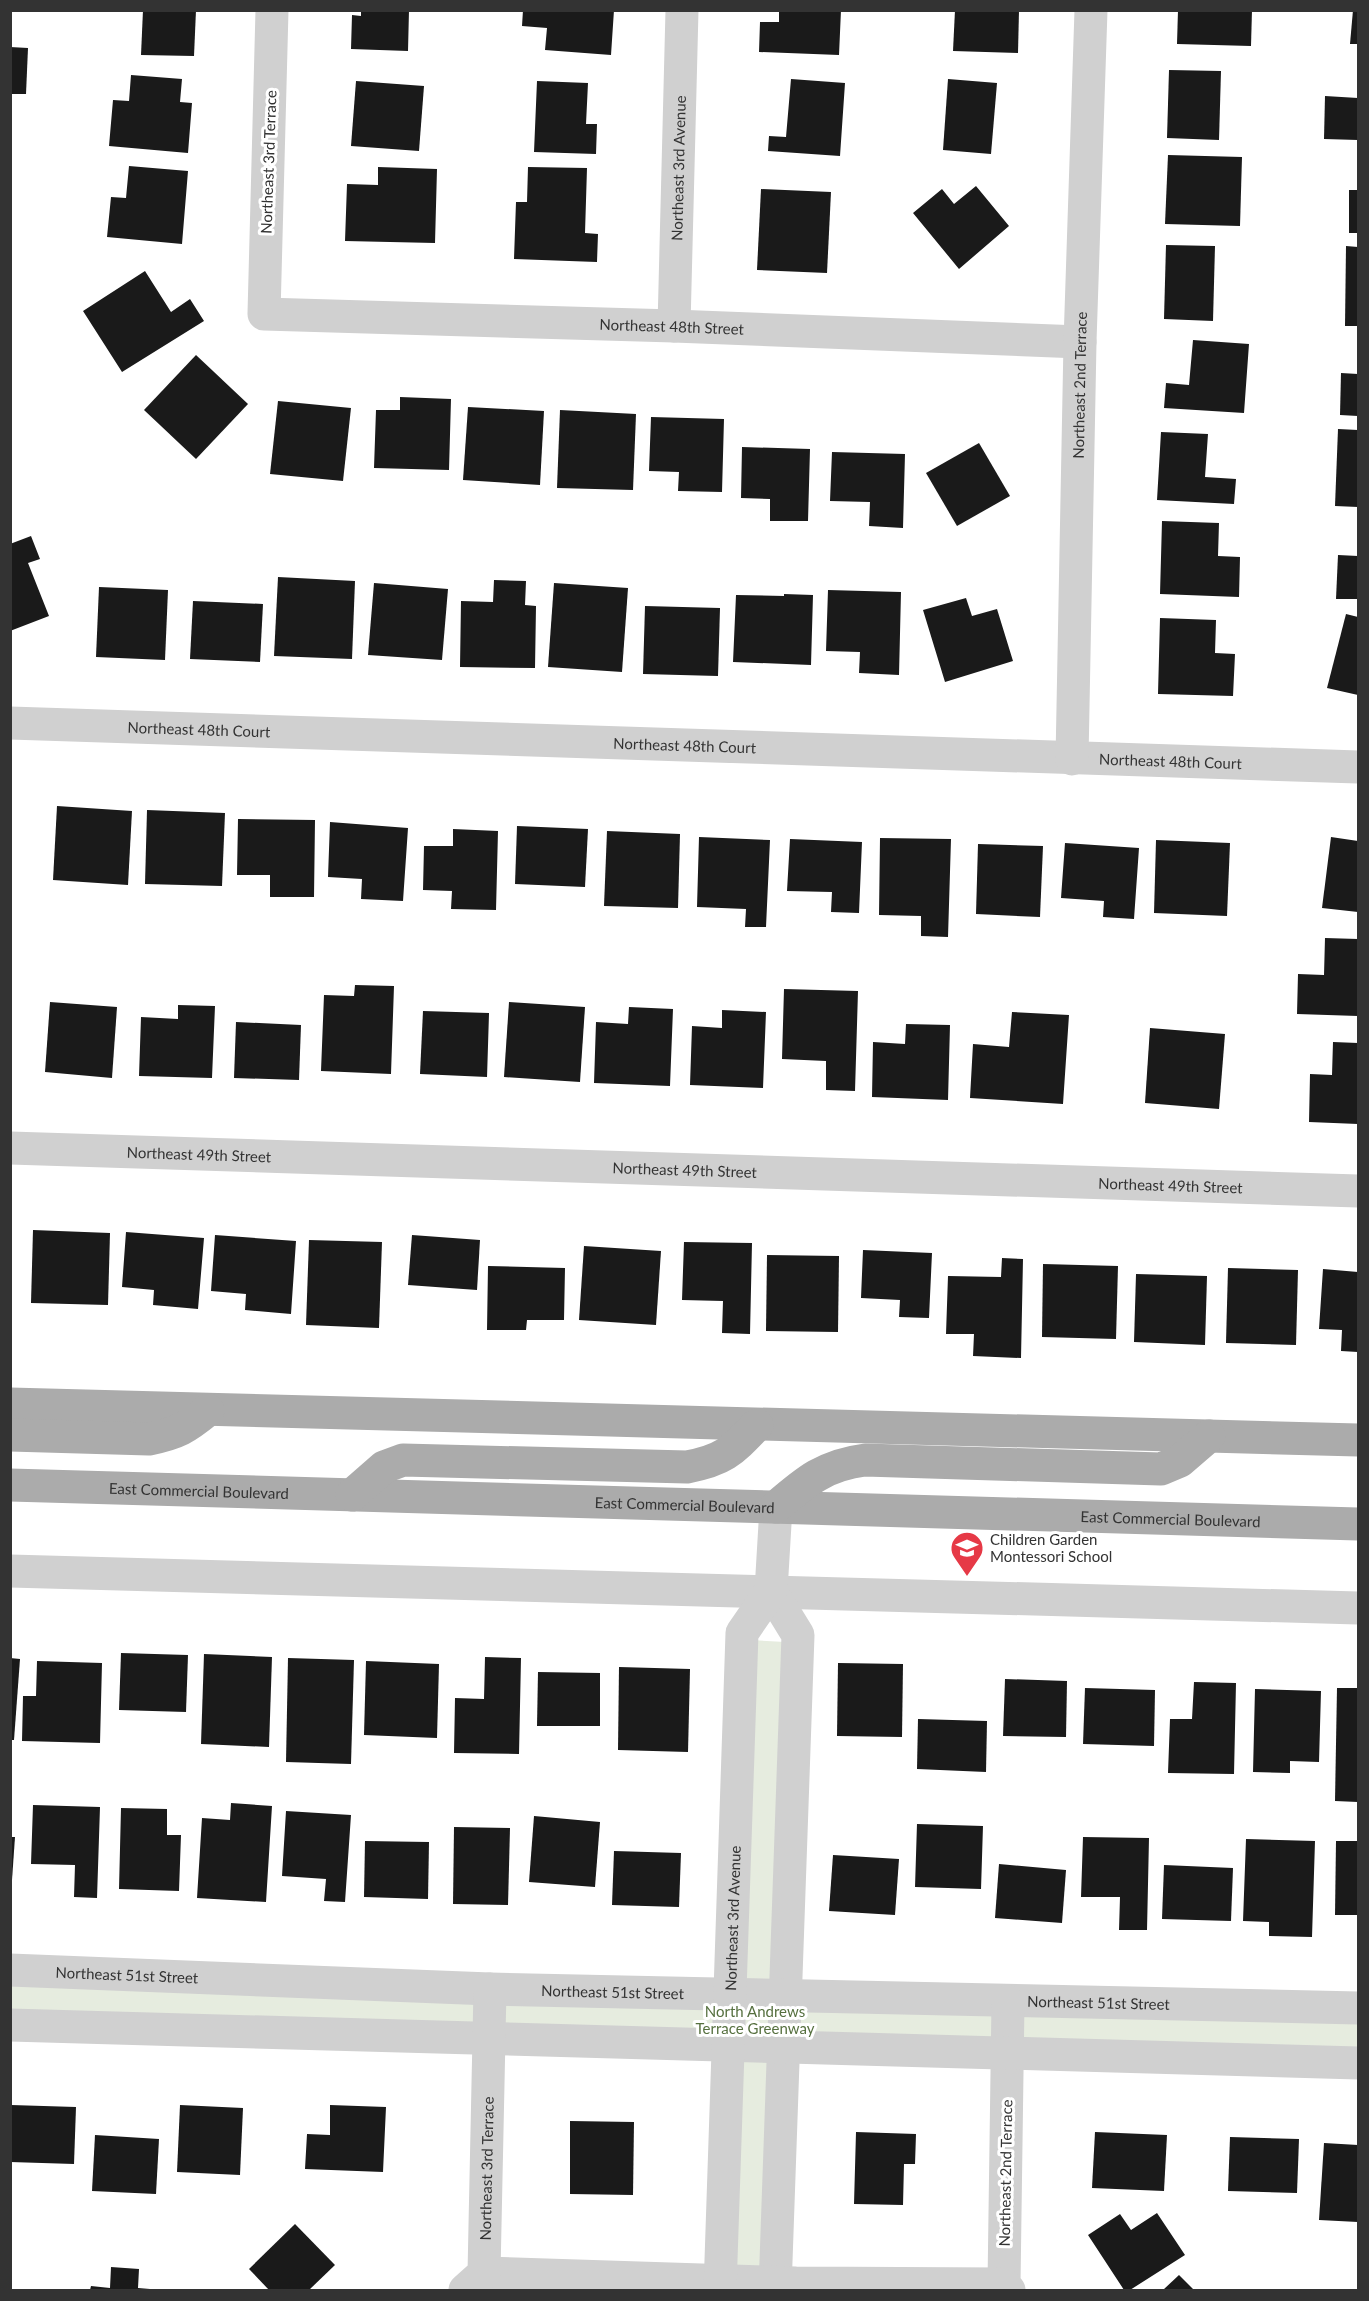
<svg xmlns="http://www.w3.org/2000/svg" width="1369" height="2301" viewBox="0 0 1369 2301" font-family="Lato,sans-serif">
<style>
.green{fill:#e6ecdf}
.building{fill:#1a1a1a}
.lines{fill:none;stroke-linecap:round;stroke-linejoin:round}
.street{stroke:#d0d0d0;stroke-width:33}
.primary{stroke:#ababab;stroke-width:33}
.labels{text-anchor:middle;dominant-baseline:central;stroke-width:6;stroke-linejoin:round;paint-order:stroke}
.street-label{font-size:15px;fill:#333;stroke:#fff}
.poi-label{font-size:15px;fill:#333;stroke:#fff;text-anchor:start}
.park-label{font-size:15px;fill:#56703f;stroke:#fff}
</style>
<rect width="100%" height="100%" fill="#fff"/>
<polygon class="green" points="750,1640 785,1642 774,2003 1358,2021 1358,2054 771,2039 762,2290 729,2290 737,2038 11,2014 11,1981 738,2002"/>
<g class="building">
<polygon points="143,10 196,10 194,56 141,55"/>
<polygon points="361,10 409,10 408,51 351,49 352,15 361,16"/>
<polygon points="523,10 614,10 611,55 545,50 547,28 522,26"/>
<polygon points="779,10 841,10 839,55 759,52 760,22 779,22"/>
<polygon points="955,10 1019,10 1018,53 953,51"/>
<polygon points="1178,10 1252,10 1251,46 1177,44"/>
<polygon points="1353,10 1358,10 1358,44 1350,44"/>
<polygon points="10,47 28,48 26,94 10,94"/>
<polygon points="1169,70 1221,71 1219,140 1167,138"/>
<polygon points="131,75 182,79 180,102 192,103 188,153 109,146 113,100 129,101"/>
<polygon points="791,79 845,83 840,156 768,151 769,136 786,137"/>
<polygon points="948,79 997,83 991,154 943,150"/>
<polygon points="356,81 424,86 419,151 351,146"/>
<polygon points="537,81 588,83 586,124 597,124 596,154 534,152"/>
<polygon points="1325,96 1358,98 1358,140 1324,139"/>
<polygon points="1168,155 1242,157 1240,226 1165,224"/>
<polygon points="129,166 188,171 182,244 107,237 111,197 126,198"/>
<polygon points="378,167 437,169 435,243 345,241 347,184 378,185"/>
<polygon points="528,167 587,168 585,233 598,234 597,262 514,259 516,202 527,202"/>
<polygon points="976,186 1009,226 959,269 913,213 942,189 954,204"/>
<polygon points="761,189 831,192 827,273 757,270"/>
<rect x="1349" y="190" width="9" height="43"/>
<polygon points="1166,245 1215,246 1213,321 1164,319"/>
<polygon points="1346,246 1358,247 1358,326 1345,326"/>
<polygon points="145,271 171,312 190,299 204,321 122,372 83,311"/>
<polygon points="1193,340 1249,344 1244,413 1164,408 1166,383 1189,385"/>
<polygon points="196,355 248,404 196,459 144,410"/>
<polygon points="1341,373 1358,374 1358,416 1340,415"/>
<polygon points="400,397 451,399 449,470 374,468 376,410 400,410"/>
<polygon points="278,401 351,408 343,481 270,474"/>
<polygon points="468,407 544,411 540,485 463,480"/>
<polygon points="560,410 636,414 633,490 557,488"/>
<polygon points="651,417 724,419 722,492 678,491 679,472 649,471"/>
<polygon points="1338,429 1358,430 1358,507 1335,506"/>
<polygon points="1161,432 1208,434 1205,477 1236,479 1234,504 1157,500"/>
<polygon points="979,443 1010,496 957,526 926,473"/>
<polygon points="742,447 810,449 808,521 770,521 770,499 741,498"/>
<polygon points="832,452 905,454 903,528 869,526 870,502 830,501"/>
<polygon points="1162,521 1219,523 1218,556 1240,557 1239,597 1160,594"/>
<polygon points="31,536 40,559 28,563 49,616 10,631 10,544"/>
<polygon points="1338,555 1358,556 1358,599 1336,599"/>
<polygon points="278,577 355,581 352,659 274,656"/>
<polygon points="494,580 526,581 525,605 536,606 535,668 460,667 461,601 493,602"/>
<polygon points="374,583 448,589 442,660 368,655"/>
<polygon points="554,583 628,588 622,672 548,667"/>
<polygon points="99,587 168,590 165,660 96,657"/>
<polygon points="828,590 901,592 899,675 859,673 860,652 826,651"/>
<polygon points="784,594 813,595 811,665 733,662 736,595 784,596"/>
<polygon points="966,598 972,616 997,609 1013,661 945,682 923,610"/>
<polygon points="193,601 263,604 260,662 190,659"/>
<polygon points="645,606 720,608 718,676 643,674"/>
<polygon points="1346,614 1358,617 1358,695 1327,688"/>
<polygon points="1160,618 1216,620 1215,653 1235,654 1233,696 1158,694"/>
<polygon points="57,806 132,811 128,885 53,880"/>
<polygon points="147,810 225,813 222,886 145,884"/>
<polygon points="238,819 315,820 314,897 270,897 270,875 237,875"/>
<polygon points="330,822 408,828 403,901 361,899 362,879 328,877"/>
<polygon points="517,826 588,829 585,887 515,884"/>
<polygon points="453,829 498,831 496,910 451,909 452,891 423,890 424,846 453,846"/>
<polygon points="607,831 680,834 678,908 604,906"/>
<polygon points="699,837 770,840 766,927 745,927 746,909 697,907"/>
<polygon points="1331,837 1358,841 1358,912 1322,908"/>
<polygon points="880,838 951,839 948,937 921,936 921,916 879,915"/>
<polygon points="790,839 862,842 859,913 831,912 832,892 787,891"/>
<polygon points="1156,840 1230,843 1227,916 1154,913"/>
<polygon points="1065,843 1139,848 1134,919 1103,917 1104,901 1061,898"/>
<polygon points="978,844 1043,846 1040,917 976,914"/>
<polygon points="1325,938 1358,939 1358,1016 1297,1014 1298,974 1324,975"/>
<polygon points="355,985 394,986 391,1074 321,1071 324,995 354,996"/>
<polygon points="784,989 858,991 855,1091 826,1090 826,1061 782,1059"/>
<polygon points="50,1002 117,1007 112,1078 45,1072"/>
<polygon points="509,1002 585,1007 580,1082 504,1077"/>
<polygon points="178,1005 215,1006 212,1078 139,1076 141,1017 178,1019"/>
<polygon points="629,1007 673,1009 670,1086 594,1083 596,1022 628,1024"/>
<polygon points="722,1010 766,1012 763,1088 690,1085 692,1026 722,1028"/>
<polygon points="423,1011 489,1013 487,1077 420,1074"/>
<polygon points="1012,1012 1069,1015 1063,1104 970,1098 973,1044 1009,1047"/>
<polygon points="236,1022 301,1025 299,1080 234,1078"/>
<polygon points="906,1024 950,1025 948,1100 872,1097 873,1042 905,1044"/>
<polygon points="1150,1028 1225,1034 1219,1109 1145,1103"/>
<polygon points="1333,1042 1358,1043 1358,1124 1309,1122 1310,1074 1332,1075"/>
<polygon points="33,1230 110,1233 108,1305 31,1303"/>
<polygon points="126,1232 204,1238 198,1309 153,1305 154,1290 122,1287"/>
<polygon points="215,1235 296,1241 291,1314 245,1310 246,1294 211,1291"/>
<polygon points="412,1235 480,1240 477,1290 408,1285"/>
<polygon points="309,1240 382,1242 379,1328 306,1325"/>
<polygon points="684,1242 752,1243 750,1334 722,1333 723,1301 682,1300"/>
<polygon points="584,1246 661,1251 656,1325 579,1320"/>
<polygon points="863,1250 932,1253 929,1318 899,1317 900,1300 861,1298"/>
<polygon points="767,1255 839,1256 838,1332 766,1331"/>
<polygon points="1002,1258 1023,1259 1021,1358 973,1356 974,1334 946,1334 948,1276 1001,1277"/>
<polygon points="1043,1264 1118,1266 1116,1339 1042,1337"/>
<polygon points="488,1266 565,1268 564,1320 527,1320 526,1330 487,1330"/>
<polygon points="1228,1268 1298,1270 1296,1345 1226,1343"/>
<polygon points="1323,1269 1358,1272 1358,1352 1341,1351 1342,1330 1319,1329"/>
<polygon points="1136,1274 1207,1276 1205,1345 1134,1342"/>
<polygon points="121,1653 188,1655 186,1712 119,1710"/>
<polygon points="204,1654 272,1657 269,1747 201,1744"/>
<polygon points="485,1657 521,1658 519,1754 454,1753 455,1698 484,1699"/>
<polygon points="10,1658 20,1659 14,1740 10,1740"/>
<polygon points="288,1658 354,1660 351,1764 286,1762"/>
<polygon points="37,1661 102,1663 100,1743 22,1741 23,1696 36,1696"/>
<polygon points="366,1661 439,1664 437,1738 364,1735"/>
<polygon points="838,1663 903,1664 902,1737 837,1736"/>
<polygon points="619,1667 690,1669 688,1752 618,1750"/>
<polygon points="538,1672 600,1673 600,1726 537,1726"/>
<polygon points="1005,1679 1067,1681 1066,1737 1003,1736"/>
<polygon points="1194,1682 1236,1683 1234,1774 1168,1773 1170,1719 1192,1719"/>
<polygon points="1085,1688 1155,1690 1154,1746 1083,1744"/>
<polygon points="1337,1688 1358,1688 1358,1802 1335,1801"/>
<polygon points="1255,1689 1321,1691 1319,1762 1290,1761 1290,1773 1253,1772"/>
<polygon points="918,1719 987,1721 986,1772 917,1769"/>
<polygon points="231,1803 272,1806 266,1902 197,1898 202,1818 230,1820"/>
<polygon points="33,1805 100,1807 97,1898 74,1897 75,1865 31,1864"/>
<polygon points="121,1808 167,1809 167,1835 181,1835 179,1891 119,1889"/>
<polygon points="286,1811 351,1815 345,1902 324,1901 326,1879 282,1876"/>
<polygon points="534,1816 600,1822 595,1887 529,1882"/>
<polygon points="917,1824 983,1826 981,1889 915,1887"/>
<polygon points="454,1827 510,1828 508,1905 453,1904"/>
<polygon points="10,1837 15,1837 12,1880 10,1880"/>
<polygon points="1083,1837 1149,1838 1147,1930 1119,1930 1120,1897 1081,1897"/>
<polygon points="1246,1839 1315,1841 1312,1937 1269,1936 1269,1922 1243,1921"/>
<polygon points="365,1841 429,1842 428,1899 364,1897"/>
<polygon points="1336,1841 1358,1841 1358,1915 1335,1915"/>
<polygon points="614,1851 681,1853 679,1907 612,1905"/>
<polygon points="833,1855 899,1859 895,1915 829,1911"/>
<polygon points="999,1864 1066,1870 1062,1923 995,1918"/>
<polygon points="1164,1865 1233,1868 1231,1921 1162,1919"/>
<polygon points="11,2105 76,2107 74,2164 10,2162"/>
<polygon points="180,2105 243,2108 240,2175 177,2172"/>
<polygon points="330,2105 386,2107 383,2172 305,2169 307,2134 330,2135"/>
<polygon points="570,2121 634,2122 633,2195 570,2194"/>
<polygon points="856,2132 916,2134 915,2164 904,2164 903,2205 854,2204"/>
<polygon points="1095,2132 1167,2135 1164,2191 1092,2188"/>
<polygon points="95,2135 159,2139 156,2194 92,2191"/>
<polygon points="1230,2137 1299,2139 1297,2193 1228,2191"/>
<polygon points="1324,2143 1358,2145 1358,2222 1319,2220"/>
<polygon points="1157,2213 1185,2255 1130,2290 1124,2290 1088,2235 1120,2214 1131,2230"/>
<polygon points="295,2224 335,2265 309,2290 269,2290 249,2269"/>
<polygon points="111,2267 139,2269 138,2288 150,2289 150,2290 90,2290 91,2286 110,2288"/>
<polygon points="1179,2275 1194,2290 1163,2290"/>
</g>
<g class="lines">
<g class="street">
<path id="s1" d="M272,10L264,314L674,326L1080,342"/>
<path id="s2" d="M674,326L682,10"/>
<path id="s3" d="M10,723L1358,767"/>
<path id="s4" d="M1072,759L1080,342L1091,10"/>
<path id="s5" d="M10,1148L1358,1191"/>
<polyline points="10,1571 1358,1608"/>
<polyline points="771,1591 798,1635 775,2290"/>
<path id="s6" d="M10,1970L490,1989L1358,2008"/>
<polyline points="1008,2002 1004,2284 1009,2290"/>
<polyline points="10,2025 1358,2063"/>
<polyline points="484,2273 796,2283 1004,2284"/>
<path id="s7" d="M465,2290L484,2273L490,1989"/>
<path id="s8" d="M720,2290L742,1633L771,1591L776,1507"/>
</g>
<g class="primary">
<polyline points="10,1404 1358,1440"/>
<path d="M10,1435L149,1439C178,1433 186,1428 208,1410"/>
<path id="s9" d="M10,1485L1358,1524"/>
<path d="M352,1495L384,1467L403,1460L687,1467C724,1460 731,1452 757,1425"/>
<path d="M776,1507C806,1481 825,1465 865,1460L1161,1469L1180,1461L1209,1436"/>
</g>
</g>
<defs>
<symbol id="school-pin" viewBox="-11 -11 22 30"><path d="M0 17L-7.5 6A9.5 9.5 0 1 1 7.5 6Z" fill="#e63946" stroke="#fff"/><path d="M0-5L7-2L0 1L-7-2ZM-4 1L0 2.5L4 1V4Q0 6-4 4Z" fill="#fff"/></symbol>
</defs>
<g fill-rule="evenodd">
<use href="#school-pin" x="948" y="1529" width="38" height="52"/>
</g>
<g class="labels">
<g class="street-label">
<text transform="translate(268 162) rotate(-88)">Northeast 3rd Terrace</text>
<text stroke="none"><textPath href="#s2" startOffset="158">Northeast 3rd Avenue</textPath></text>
<text stroke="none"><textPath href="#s1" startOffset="712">Northeast 48th Street</textPath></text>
<text stroke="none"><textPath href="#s4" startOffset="374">Northeast 2nd Terrace</textPath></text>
<text stroke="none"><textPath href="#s3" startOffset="189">Northeast 48th Court</textPath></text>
<text stroke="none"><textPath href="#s3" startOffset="675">Northeast 48th Court</textPath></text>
<text stroke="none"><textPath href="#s3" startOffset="1161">Northeast 48th Court</textPath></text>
<text stroke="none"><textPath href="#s5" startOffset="189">Northeast 49th Street</textPath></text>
<text stroke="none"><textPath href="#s5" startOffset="675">Northeast 49th Street</textPath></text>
<text stroke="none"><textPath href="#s5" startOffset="1161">Northeast 49th Street</textPath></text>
<text stroke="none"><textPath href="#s9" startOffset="189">East Commercial Boulevard</textPath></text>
<text stroke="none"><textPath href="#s9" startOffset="675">East Commercial Boulevard</textPath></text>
<text stroke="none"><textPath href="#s9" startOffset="1161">East Commercial Boulevard</textPath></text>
<text stroke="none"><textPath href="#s8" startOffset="372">Northeast 3rd Avenue</textPath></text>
<text stroke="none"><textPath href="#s6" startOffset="117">Northeast 51st Street</textPath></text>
<text stroke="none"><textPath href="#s6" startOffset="603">Northeast 51st Street</textPath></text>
<text stroke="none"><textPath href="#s6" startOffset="1089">Northeast 51st Street</textPath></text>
<text stroke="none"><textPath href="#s7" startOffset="130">Northeast 3rd Terrace</textPath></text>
<text transform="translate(1005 2173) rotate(-89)">Northeast 2nd Terrace</text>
</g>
<g class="poi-label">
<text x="990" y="1539">Children Garden<tspan x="990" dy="17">Montessori School</tspan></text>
</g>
<g class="park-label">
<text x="755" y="2011">North Andrews<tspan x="755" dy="17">Terrace Greenway</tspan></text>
</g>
</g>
<rect width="1369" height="2301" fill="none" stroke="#333333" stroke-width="24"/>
</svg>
